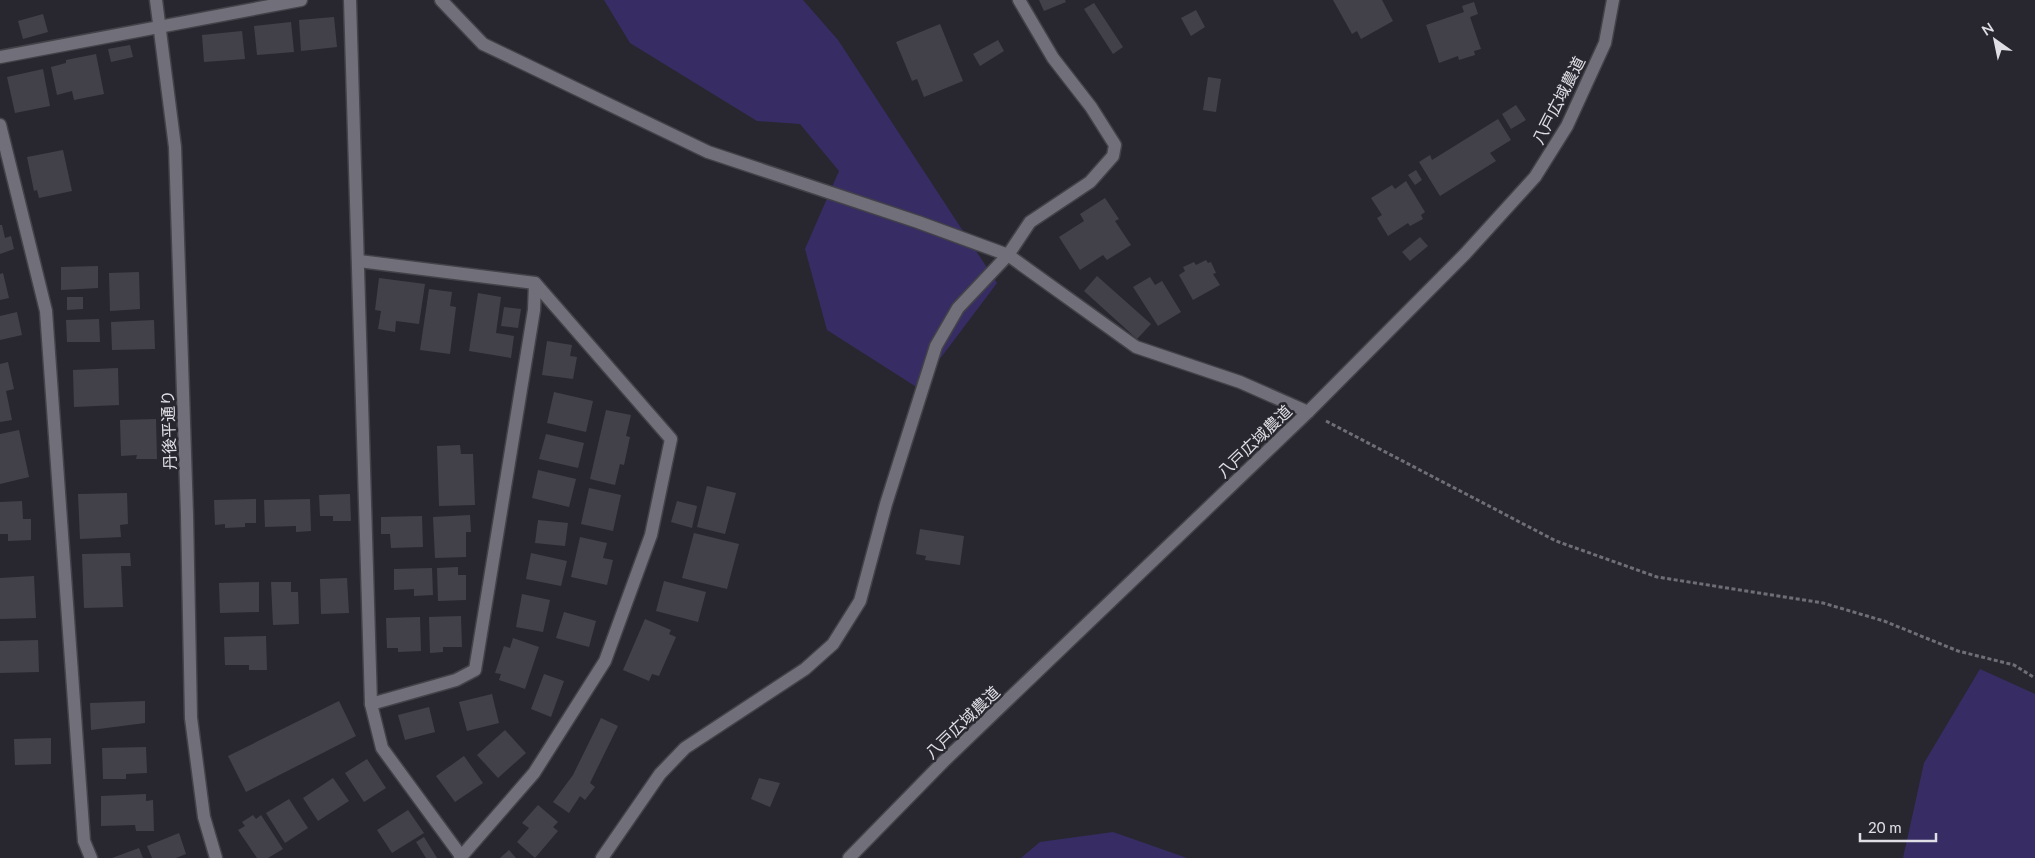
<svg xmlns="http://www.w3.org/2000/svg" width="2035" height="858" viewBox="0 0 2035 858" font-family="Lato,'Noto Sans JP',sans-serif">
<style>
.green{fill:#372d64}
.building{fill:#42414a}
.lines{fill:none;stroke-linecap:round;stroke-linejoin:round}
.minor-casing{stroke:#434249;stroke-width:15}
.path{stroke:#6f6e76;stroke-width:3;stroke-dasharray:4 2.5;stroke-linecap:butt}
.minor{stroke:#71707a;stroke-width:12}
.labels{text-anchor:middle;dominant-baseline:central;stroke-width:5;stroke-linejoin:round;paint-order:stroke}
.street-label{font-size:16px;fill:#e0dfe5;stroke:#282730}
</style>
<rect width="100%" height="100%" fill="#282730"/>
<g class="green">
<polygon points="604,0 803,0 838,40 997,283 918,388 827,330 805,249 839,171 800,124 757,121 630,43"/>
<polygon points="1980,669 2035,694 2035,858 1903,858 1924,763"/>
<polygon points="1113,832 1187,858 1021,858 1040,842"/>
</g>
<g class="building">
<polygon points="1039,0 1065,0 1066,2 1044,11"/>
<polygon points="1333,0 1382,0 1393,21 1361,39 1357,31 1352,34"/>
<polygon points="1474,2 1478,14 1470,17 1481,49 1474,51 1475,55 1459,60 1458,56 1439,63 1426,25 1464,12 1462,6"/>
<polygon points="1094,3 1123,47 1113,54 1084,9"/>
<polygon points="1196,10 1205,27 1191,36 1181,18"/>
<polygon points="43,14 48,32 23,39 18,21"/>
<polygon points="334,17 337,47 301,51 299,20"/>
<polygon points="291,22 294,52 257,55 254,26"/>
<polygon points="940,24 963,81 924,97 917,79 912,81 896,42"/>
<polygon points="242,31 245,59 204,62 202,35"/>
<polygon points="998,40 1004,51 980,66 973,54"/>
<polygon points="130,45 133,57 111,62 108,49"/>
<polygon points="96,54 104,94 74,100 72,91 57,95 51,67 66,63 66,60"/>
<polygon points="43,69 50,106 15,113 7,77"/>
<polygon points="1208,77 1221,79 1216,112 1203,110"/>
<polygon points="1516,105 1526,120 1511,129 1502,114"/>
<polygon points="1498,119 1511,140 1490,153 1496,161 1440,196 1419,162 1430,155 1432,160"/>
<polygon points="63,150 72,191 39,198 37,190 34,191 27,157"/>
<polygon points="1416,170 1422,180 1415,185 1408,175"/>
<polygon points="1406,181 1425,212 1421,215 1423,219 1410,226 1408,223 1388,236 1377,218 1382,215 1371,198 1392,185 1395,189"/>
<polygon points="1105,198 1119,219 1115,221 1131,245 1107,260 1103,255 1080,270 1059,237 1084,221 1080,214"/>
<polygon points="0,225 2,225 5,238 11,236 14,249 0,254"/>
<polygon points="1420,237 1428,246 1410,261 1402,252"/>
<polygon points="1206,260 1208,263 1211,262 1216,273 1213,274 1220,285 1193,300 1179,275 1185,271 1183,267 1194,262 1196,265"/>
<polygon points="98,266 98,288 61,290 61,267"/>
<polygon points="139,272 140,309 110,311 109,273"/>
<polygon points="3,273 9,298 0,300 0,274"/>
<polygon points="1097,276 1151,324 1137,339 1084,291"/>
<polygon points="1150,277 1155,285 1162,281 1181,312 1158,326 1133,287"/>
<polygon points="379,278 425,284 419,324 396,321 395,332 378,329 381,311 375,310"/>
<polygon points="429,289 452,292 450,306 456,307 450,354 420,350"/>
<polygon points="478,293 501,297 496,333 514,336 511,358 469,351"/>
<polygon points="67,297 83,297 83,309 67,310"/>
<polygon points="504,307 521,309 518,328 501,326"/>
<polygon points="17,312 22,335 0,340 0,316"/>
<polygon points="99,319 100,342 67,342 66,320"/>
<polygon points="154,320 155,349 112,350 111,322"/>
<polygon points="547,341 572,345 570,356 577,357 573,379 542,375"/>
<polygon points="8,362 14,389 6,391 12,420 0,422 0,364"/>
<polygon points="118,368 119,405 74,407 73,370"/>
<polygon points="554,392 593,401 586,432 547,423"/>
<polygon points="606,410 631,415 626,436 630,437 624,465 620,464 615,485 590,479"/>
<polygon points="156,419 157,459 136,459 137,455 121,456 120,420"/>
<polygon points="19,430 29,477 0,484 0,434"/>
<polygon points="546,434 584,443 578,468 539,459"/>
<polygon points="460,445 461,454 473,454 475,505 439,506 437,446"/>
<polygon points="538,470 576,479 569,507 532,498"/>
<polygon points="707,486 736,493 725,534 697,527"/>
<polygon points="589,488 621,495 613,531 581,524"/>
<polygon points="127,493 128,524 120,525 121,537 80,539 78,494"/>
<polygon points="350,494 351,521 333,521 333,516 320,516 319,495"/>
<polygon points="256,499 256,523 245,523 245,527 225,528 225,524 215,525 214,500"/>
<polygon points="310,499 311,531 296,532 296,526 265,527 264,500"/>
<polygon points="22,501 23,519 31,519 31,540 8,541 8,534 0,534 0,502"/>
<polygon points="677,501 697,506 692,528 671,522"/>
<polygon points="470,515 471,532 466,532 466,557 435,558 433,517"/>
<polygon points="422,516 423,547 391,548 390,534 381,534 381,517"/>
<polygon points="538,520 568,523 565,546 535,543"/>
<polygon points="920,529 964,536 960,565 925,560 926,556 916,554"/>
<polygon points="694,533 739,544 727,589 682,578"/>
<polygon points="580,537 607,543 603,558 613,560 607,585 571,577"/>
<polygon points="130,553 131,566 121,566 123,607 84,608 82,554"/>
<polygon points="531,553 567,561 561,586 526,579"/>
<polygon points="458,567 458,575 466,575 466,600 438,601 437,568"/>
<polygon points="432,568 433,595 414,596 414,589 394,590 394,569"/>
<polygon points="34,576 36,618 0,619 0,578"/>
<polygon points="347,578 349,613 321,614 320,579"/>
<polygon points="664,581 706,592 698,622 656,611"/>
<polygon points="259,582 259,612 220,613 219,583"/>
<polygon points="271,582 291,582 291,592 298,592 299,624 273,625"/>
<polygon points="522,594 550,600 543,632 516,627"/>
<polygon points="564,612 596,621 589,647 556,638"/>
<polygon points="461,616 462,647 443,647 443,652 430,653 429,617"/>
<polygon points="420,617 421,651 398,652 398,648 387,648 386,618"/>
<polygon points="645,619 671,630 669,634 676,637 659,676 652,674 649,681 623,670"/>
<polygon points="266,636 267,670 249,670 249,665 225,665 224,637"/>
<polygon points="513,638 539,647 525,689 499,680 501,674 495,673 504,646 510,648"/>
<polygon points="38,640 39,672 0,673 0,641"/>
<polygon points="544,674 564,681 551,717 531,709"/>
<polygon points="492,694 499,723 467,731 459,702"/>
<polygon points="145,701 145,723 91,730 90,703"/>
<polygon points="339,701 356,736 246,792 228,756"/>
<polygon points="429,707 435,732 405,740 398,715"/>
<polygon points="601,718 618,726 590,783 595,787 585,800 580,796 569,813 553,802 573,775"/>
<polygon points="505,730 526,753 498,778 477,755"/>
<polygon points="51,738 51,764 15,765 14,739"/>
<polygon points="146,747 147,773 126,774 126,779 103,779 102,748"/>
<polygon points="464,756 483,783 455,802 436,776"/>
<polygon points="367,759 386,788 364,802 345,773"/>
<polygon points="333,778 349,801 318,821 303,798"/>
<polygon points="759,778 780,783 770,807 751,799"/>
<polygon points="146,794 146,801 153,800 154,831 136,831 135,825 101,826 101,796"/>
<polygon points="289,799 308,828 285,843 266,813"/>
<polygon points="538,805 558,822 553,827 558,831 535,858 517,842 529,828 522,823"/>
<polygon points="408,810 424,833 392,853 377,830"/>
<polygon points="253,815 256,819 261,815 283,849 268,858 257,858 238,830 245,826 242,822"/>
<polygon points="179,833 186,854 176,858 152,858 147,846"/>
<polygon points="424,837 437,858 426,858 416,842"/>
<polygon points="139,848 143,858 112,858"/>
<polygon points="509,850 516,858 500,858"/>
</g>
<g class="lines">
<defs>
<g id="minor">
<polyline points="156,0 175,147 187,515 191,718 204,817 216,858"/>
<polyline points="350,0 371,704 382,748 461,856"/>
<polyline points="441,0 483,44 708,152 918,222 1008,255 1136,347 1240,382 1308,412"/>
<polyline points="0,57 301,0"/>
<polyline points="0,125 46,311 84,841 91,858"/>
<polyline points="359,261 535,283 671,439 651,535 605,661 534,773 460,858"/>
<polyline points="371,704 456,680 475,670 534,310 535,283"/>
<polyline points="602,858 660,774 685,748 805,669 833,644 860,601 886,504 936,346 958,308 1008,255 1030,222 1090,182 1113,156 1115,145 1091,107 1053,58 1019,0"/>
<polyline points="849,858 944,761 1308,412 1465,254 1535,177 1567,126 1605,43 1613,0"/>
</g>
</defs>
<use href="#minor" class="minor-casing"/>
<polyline class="path" points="1326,421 1556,541 1657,577 1823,603 1884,621 1958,651 2014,665 2035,678"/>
<use href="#minor" class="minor"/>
</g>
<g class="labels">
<g class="street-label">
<text transform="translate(1558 100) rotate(-63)">八戸広域農道</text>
<text transform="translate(168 430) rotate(-92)">丹後平通り</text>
<text transform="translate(1254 441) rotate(-44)">八戸広域農道</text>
<text transform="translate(962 722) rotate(-44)">八戸広域農道</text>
</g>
</g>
<g transform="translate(1995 40) rotate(327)" stroke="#282730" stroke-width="4" paint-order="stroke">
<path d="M0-4L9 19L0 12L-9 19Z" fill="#e0dfe5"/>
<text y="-8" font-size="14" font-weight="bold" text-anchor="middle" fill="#e0dfe5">N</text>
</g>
<path d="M1860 833v8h76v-8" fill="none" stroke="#e0dfe5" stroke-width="2.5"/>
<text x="1868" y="833" font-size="15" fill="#e0dfe5" stroke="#282730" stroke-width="4" paint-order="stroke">20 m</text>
</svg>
